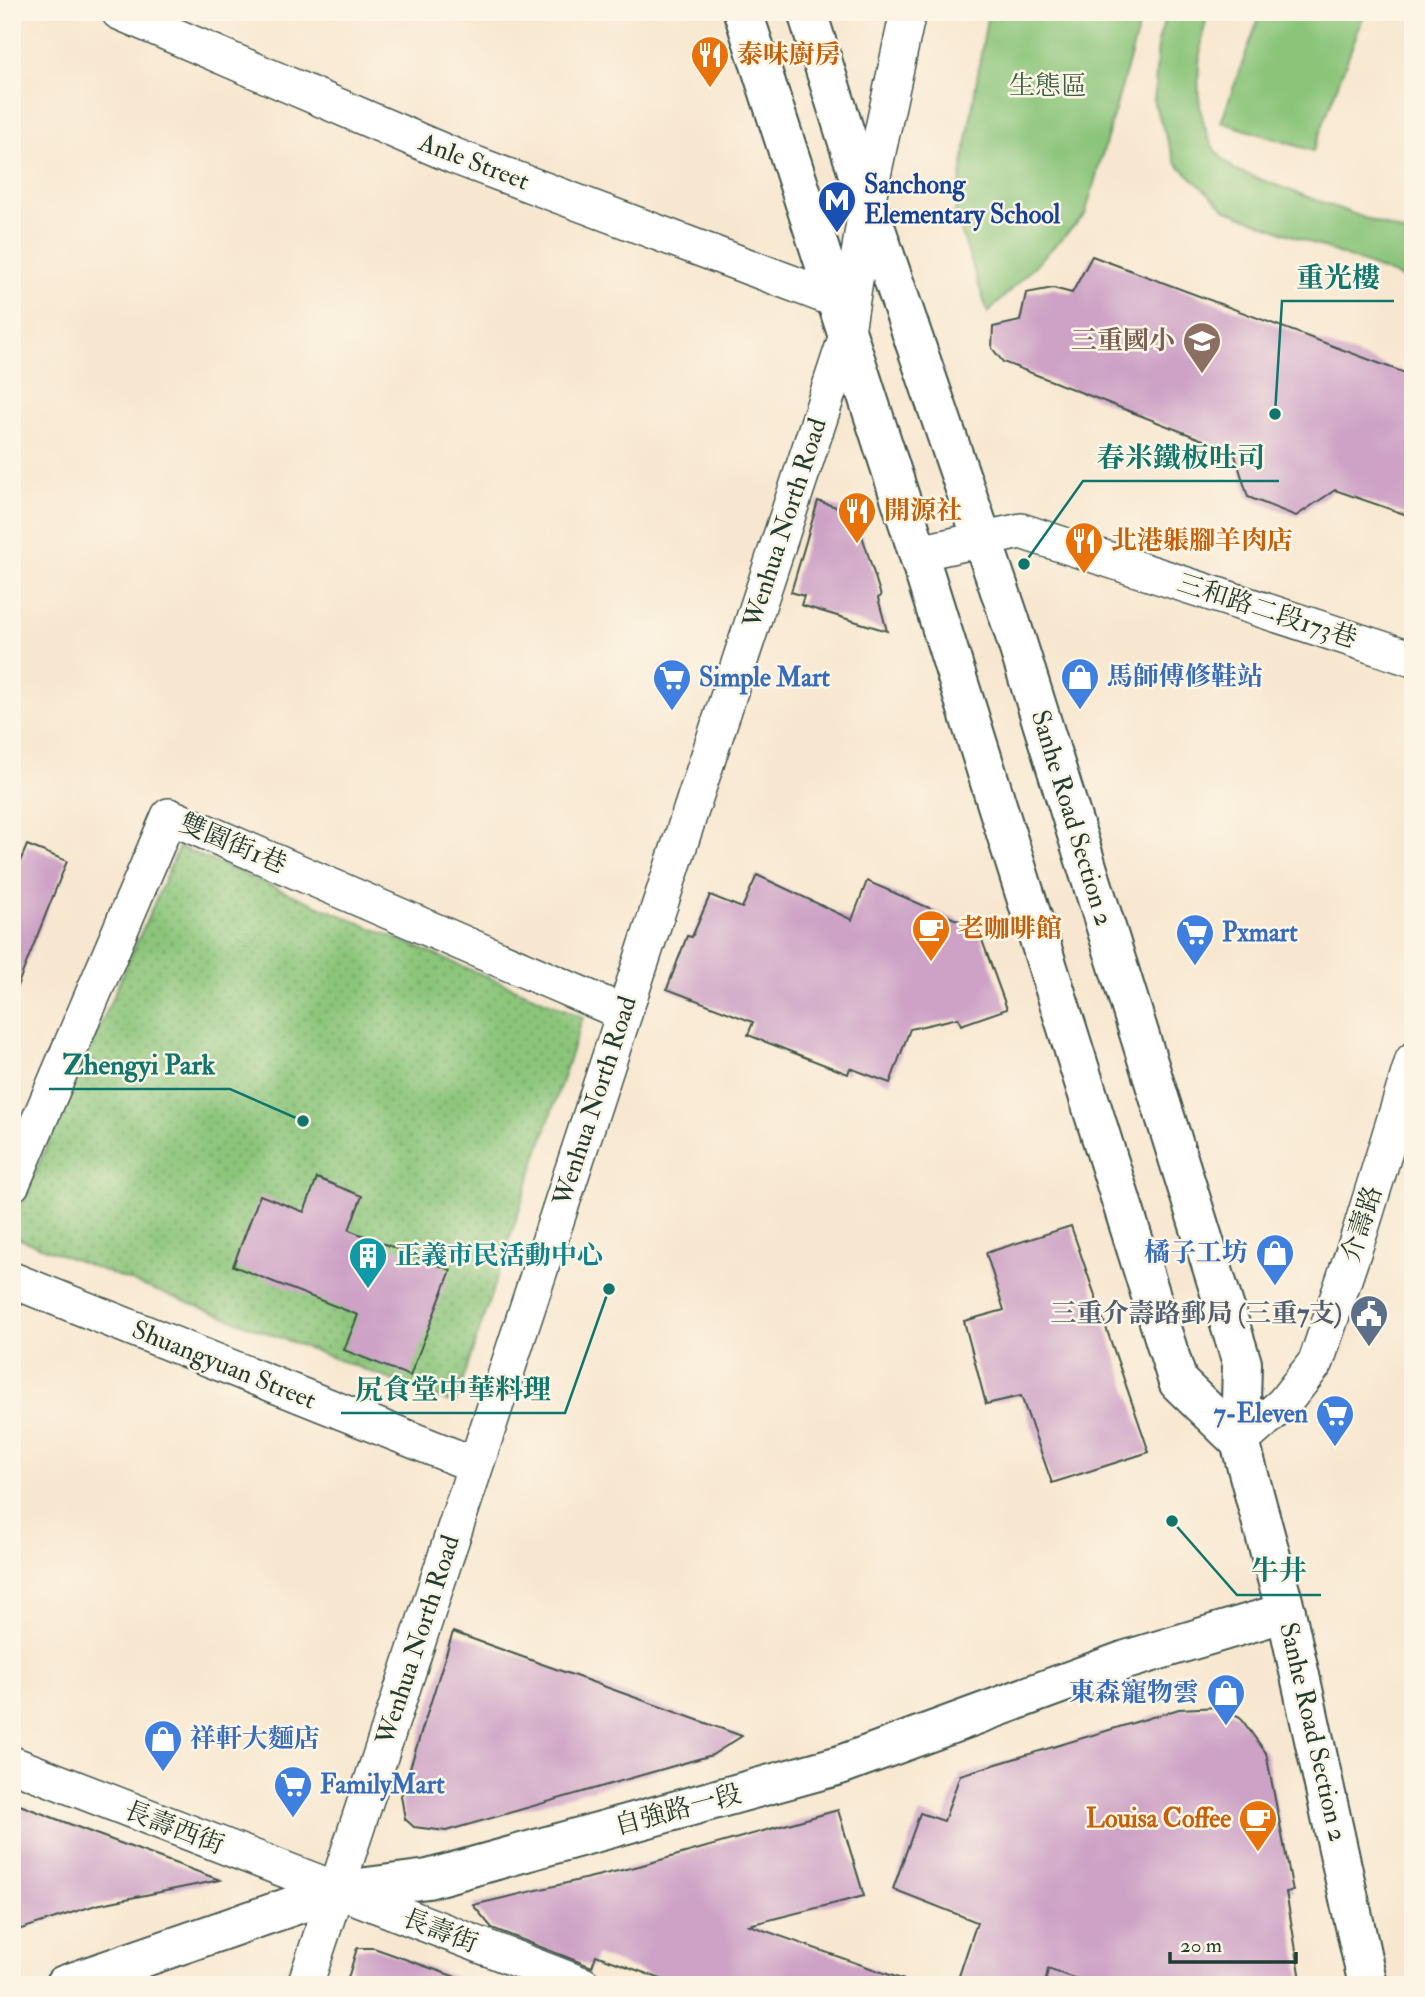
<svg xmlns="http://www.w3.org/2000/svg" width="1425" height="1997" viewBox="0 0 1425 1997" font-family="'IM FELL Double Pica','Noto Serif TC',serif">
<style>
.park{fill:url(#park-dots);stroke:#558157;stroke-width:2}
.garden{fill:#8bc57a;stroke:#558157;stroke-width:2}
.building{fill:#cda2c6}
.lines{fill:none;stroke-linecap:round;stroke-linejoin:round}
.street-casing{stroke:#40564b;stroke-width:38}
.secondary-casing{stroke:#40564b;stroke-width:42}
.street{stroke:#fff;stroke-width:35}
.secondary{stroke:#fff;stroke-width:38}
.labels{text-anchor:middle;dominant-baseline:central;stroke-width:5;stroke-linejoin:round;paint-order:stroke}
.food-label{font-size:26px;font-weight:bold;fill:#c56008;stroke:#fcf5e5;text-anchor:start}
.park-label{font-size:26px;fill:#3a5f46;stroke:#fcf5e5}
.street-label{font-size:26px;fill:#1f3d34;stroke:#fcf5e5}
.transit-label{font-size:26px;font-weight:bold;fill:#164399;stroke:#fcf5e5;text-anchor:start}
.education-label{font-size:26px;font-weight:bold;fill:#785e54;stroke:#fcf5e5;text-anchor:end}
.shop-label{font-size:26px;font-weight:bold;fill:#366cbe;stroke:#fcf5e5;text-anchor:start}
.culture-label{font-size:26px;font-weight:bold;fill:#0d838f;stroke:#fcf5e5;text-anchor:start}
.service-label{font-size:26px;font-weight:bold;fill:#4e5e75;stroke:#fcf5e5;text-anchor:end}
.leader{fill:none;stroke:#0f766e;stroke-width:2.5}
.callout-dot{fill:#0f766e;stroke:#fcf5e5;stroke-width:2.5}
.callout-label{font-size:28px;text-anchor:middle;font-weight:bold;fill:#0f766e;stroke:#fcf5e5;stroke-width:5;stroke-linejoin:round;paint-order:stroke}
</style>
<defs>
<pattern id="park-dots" width="8" height="8" patternUnits="userSpaceOnUse" patternTransform="scale(1.75)"><rect width="8" height="8" fill="#8bc57a"/><path d="M2 2h.1M6 6h.1" fill="none" stroke="#71a165" stroke-width="1.8" stroke-linecap="round"/></pattern>
</defs>
<rect width="100%" height="100%" fill="#fcf5e5"/>
<filter id="ink" filterUnits="userSpaceOnUse"><feTurbulence type="fractalNoise" baseFrequency=".0143" numOctaves="2"/><feDisplacementMap in="SourceGraphic" scale="14" xChannelSelector="R" yChannelSelector="G"/><feConvolveMatrix kernelMatrix="1 2 1 2 8 2 1 2 1" color-interpolation-filters="sRGB"/></filter>
<filter id="wash" filterUnits="userSpaceOnUse"><feTurbulence type="fractalNoise" baseFrequency=".00686" numOctaves="4" result="noise"/><feDisplacementMap in="SourceGraphic" scale="28" xChannelSelector="R" yChannelSelector="G"/><feGaussianBlur stdDeviation="1.57" result="paint"/><feColorMatrix in="noise" values="0 0 0 0 0 0 0 0 0 0 0 0 0 0 0 0 0 1.4 0 .05"/><feComposite in="paint" operator="in"/></filter>
<g filter="url(#wash)">
<rect width="100%" height="100%" fill="#f8e7d0"/>
<polygon class="park" points="179,847 583,1017 455,1404 12,1236 12,1225"/>
<g class="garden">
<polygon points="988,12 1143,12 1085,215 988,313 955,213"/>
<path d="M1167,12H1208C1197,55 1191,105 1213,147C1217,155 1228,163 1235,170L1413,236V282L1226,210L1176,163L1154,103L1158,42Z"/>
<polygon points="1261,12 1365,12 1313,151 1221,122"/>
</g>
<g id="blocks">
<g class="building">
<polygon points="1092,256 1413,376 1413,517 1335,490 1296,516 1248,497 1234,452 1003,362 992,348 993,327 1020,321 1026,293 1053,288 1072,293"/>
<polygon points="818,501 855,513 881,596 878,598 887,631 801,605 804,596 791,592"/>
<polygon points="27,845 67,861 14,994 12,881"/>
<polygon points="757,875 852,920 867,881 978,929 1007,1009 961,1025 958,1018 910,1029 890,1083 850,1068 848,1074 748,1035 753,1022 667,989 687,936 692,937 710,895 742,908"/>
<polygon points="317,1178 362,1196 349,1230 451,1270 410,1376 344,1350 358,1315 233,1266 260,1195 304,1212"/>
<polygon points="1071,1226 1149,1452 1052,1483 1021,1396 986,1404 964,1321 1004,1310 986,1253"/>
<polygon points="453,1632 742,1736 712,1755 446,1831 414,1827 405,1819 401,1796"/>
<polygon points="1219,1707 1240,1717 1266,1753 1293,1891 1286,1892 1302,1985 1094,1985 1048,1969 1045,1985 956,1985 977,1922 893,1889 920,1813 944,1821 960,1775 1179,1709"/>
<polygon points="12,1802 93,1833 220,1880 96,1905 12,1932"/>
<polygon points="838,1810 864,1896 749,1925 904,1980 903,1985 677,1985 596,1955 592,1967 492,1928 473,1905 639,1866"/>
<polygon points="357,1948 374,1948 464,1980 463,1985 346,1985"/>
</g>
</g>
</g>
<g filter="url(#ink)">
<use href="#blocks" fill-opacity="0" stroke="#40564b" stroke-width="2"/>
<g class="lines">
<defs>
<g id="street">
<polyline points="119,12 454,156 834,299"/>
<polyline points="918,553 1021,531 1413,659"/>
<polyline points="12,1184 169,816 624,1013"/>
<polyline points="12,1280 475,1465"/>
<polyline points="1240,1442 1284,1403 1316,1362 1360,1232 1413,1060"/>
<polyline points="12,1764 583,1985"/>
<polyline points="305,1985 846,338 867,203 908,12"/>
</g>
<g id="secondary">
<polyline points="743,12 918,553 1178,1382 1240,1442"/>
<polyline points="807,12 867,203 1010,620 1242,1363 1240,1442 1286,1612 1368,1985"/>
<polyline points="64,1985 336,1891 428,1879 840,1765 1126,1660 1286,1612"/>
</g>
</defs>
<use href="#street" class="street-casing"/>
<use href="#secondary" class="secondary-casing"/>
<use href="#street" class="street"/>
<use href="#secondary" class="secondary"/>
</g>
</g>
<defs>
<symbol id="restaurant-pin" viewBox="-11 -11 22 30"><path d="M0 17L-7.5 6A9.5 9.5 0 1 1 7.5 6Z" fill="#e8710a" stroke="#fcf5e5"/><path d="M-5-6h1v4h1v-4h1v4h1v-4h1v5L-1.5 .5V6h-2V.5L-5-1ZM5-6V6H3V1.5H1.5Q1.5-4 5-6Z" fill="#fff"/></symbol>
<symbol id="metro-pin" viewBox="-11 -11 22 30"><path d="M0 17L-7.5 6A9.5 9.5 0 1 1 7.5 6Z" fill="#1a4fb4" stroke="#fcf5e5"/><path d="M-5.5 5V-5H-3L0 0L3-5H5.5V5H3V-.5L0 4L-3-.5V5Z" fill="#fff"/></symbol>
<symbol id="school-pin" viewBox="-11 -11 22 30"><path d="M0 17L-7.5 6A9.5 9.5 0 1 1 7.5 6Z" fill="#8d6e63" stroke="#fcf5e5"/><path d="M0-5L7-2L0 1L-7-2ZM-4 1L0 2.5L4 1V4Q0 6-4 4Z" fill="#fff"/></symbol>
<symbol id="shop-pin" viewBox="-11 -11 22 30"><path d="M0 17L-7.5 6A9.5 9.5 0 1 1 7.5 6Z" fill="#3f7fe0" stroke="#fcf5e5"/><path d="M-5-2.5h2.3a2.7 3.5 0 0 1 5.4 0H5L5.5 6h-11ZM-1.5-2.5h3a1.5 2.3 0 0 0-3 0Z" fill="#fff"/></symbol>
<symbol id="supermarket-pin" viewBox="-11 -11 22 30"><path d="M0 17L-7.5 6A9.5 9.5 0 1 1 7.5 6Z" fill="#3f7fe0" stroke="#fcf5e5"/><path d="M-6-5.5h2.5l.6 2H6L4.5 2H-2.5L-4.4-4H-6ZM-1.5 3.2a1.3 1.3 0 1 0 .1 0ZM3 3.2a1.3 1.3 0 1 0 .1 0Z" fill="#fff"/></symbol>
<symbol id="cafe-pin" viewBox="-11 -11 22 30"><path d="M0 17L-7.5 6A9.5 9.5 0 1 1 7.5 6Z" fill="#e8710a" stroke="#fcf5e5"/><path d="M-5.5-4.5H6V0H3Q3 3.5 0 3.5H-2.5Q-5.5 3.5-5.5 0ZM3-3.2v2h1.7v-2ZM-6 4.5H4V6H-6Z" fill="#fff"/></symbol>
<symbol id="building-pin" viewBox="-11 -11 22 30"><path d="M0 17L-7.5 6A9.5 9.5 0 1 1 7.5 6Z" fill="#0f9aa8" stroke="#fcf5e5"/><path d="M-4-6H4V6H1V3H-1V6H-4ZM-2.5-4.3h1.7v1.8h-1.7ZM.8-4.3h1.7v1.8H.8ZM-2.5-1h1.7V.8h-1.7ZM.8-1h1.7V.8H.8Z" fill="#fff"/></symbol>
<symbol id="civic-pin" viewBox="-11 -11 22 30"><path d="M0 17L-7.5 6A9.5 9.5 0 1 1 7.5 6Z" fill="#5c6f8a" stroke="#fcf5e5"/><path d="M-.6-6.5H3V-4.5H.6V-3L4-1V1h2V6H-6V1h2V-1L-.6-3ZM-1.2 2.5V6h2.4V2.5Z" fill="#fff"/></symbol>
</defs>
<g fill-rule="evenodd">
<use href="#restaurant-pin" x="688" y="33" width="44" height="60"/>
<use href="#metro-pin" x="815" y="178" width="44" height="60"/>
<use href="#school-pin" x="1180" y="319" width="44" height="60"/>
<use href="#restaurant-pin" x="835" y="489" width="44" height="60"/>
<use href="#restaurant-pin" x="1062" y="519" width="44" height="60"/>
<use href="#shop-pin" x="1058" y="655" width="44" height="60"/>
<use href="#supermarket-pin" x="650" y="656" width="44" height="60"/>
<use href="#cafe-pin" x="909" y="907" width="44" height="60"/>
<use href="#supermarket-pin" x="1173" y="911" width="44" height="60"/>
<use href="#shop-pin" x="1253" y="1231" width="44" height="60"/>
<use href="#building-pin" x="346" y="1234" width="44" height="60"/>
<use href="#civic-pin" x="1347" y="1292" width="44" height="60"/>
<use href="#supermarket-pin" x="1313" y="1392" width="44" height="60"/>
<use href="#shop-pin" x="1204" y="1671" width="44" height="60"/>
<use href="#shop-pin" x="141" y="1717" width="44" height="60"/>
<use href="#supermarket-pin" x="271" y="1763" width="44" height="60"/>
<use href="#cafe-pin" x="1236" y="1797" width="44" height="60"/>
</g>
<g class="labels">
<g class="food-label">
<text x="737" y="55">泰味廚房</text>
<text x="884" y="511">開源社</text>
<text x="1111" y="541">北港躼腳羊肉店</text>
<text x="958" y="929">老咖啡館</text>
<text x="1231" y="1819" text-anchor="end">Louisa Coffee</text>
</g>
<g class="park-label">
<text x="1048" y="86">生態區</text>
</g>
<g class="street-label">
<text transform="translate(474 162) rotate(21)">Anle Street</text>
<text transform="translate(785 523) rotate(-72)">Wenhua North Road</text>
<text transform="translate(1267 611) rotate(18)">三和路二段173巷</text>
<text transform="translate(1072 818) rotate(73)">Sanhe Road Section 2</text>
<text transform="translate(233 844) rotate(23)">雙園街1巷</text>
<text transform="translate(595 1101) rotate(-72)">Wenhua North Road</text>
<text transform="translate(1362 1224) rotate(-72)">介壽路</text>
<text transform="translate(224 1365) rotate(22)">Shuangyuan Street</text>
<text transform="translate(418 1640) rotate(-72)">Wenhua North Road</text>
<text transform="translate(1313 1732) rotate(77)">Sanhe Road Section 2</text>
<text transform="translate(678 1810) rotate(-15)">自強路一段</text>
<text transform="translate(174 1828) rotate(21)">長壽西街</text>
<text transform="translate(440 1931) rotate(21)">長壽街</text>
</g>
<g class="transit-label">
<text x="864" y="185">Sanchong<tspan x="864" dy="30">Elementary School</tspan></text>
</g>
<g class="education-label">
<text x="1175" y="341">三重國小</text>
</g>
<g class="shop-label">
<text x="1107" y="677">馬師傅修鞋站</text>
<text x="699" y="678">Simple Mart</text>
<text x="1222" y="933">Pxmart</text>
<text x="1248" y="1253" text-anchor="end">橘子工坊</text>
<text x="1308" y="1414" text-anchor="end">7-Eleven</text>
<text x="1199" y="1693" text-anchor="end">東森寵物雲</text>
<text x="190" y="1739">祥軒大麵店</text>
<text x="320" y="1785">FamilyMart</text>
</g>
<g class="culture-label">
<text x="395" y="1256">正義市民活動中心</text>
</g>
<g class="service-label">
<text x="1342" y="1314">三重介壽路郵局 (三重7支)</text>
</g>
</g>
<path class="leader" d="M1275 414L1282 301H1394M1024 564L1083 481H1279M303 1121L230 1089H49M609 1289L565 1413H341M1172 1521L1237 1595H1321"/>
<g class="callout-dot">
<circle cx="1275" cy="414" r="7"/>
<circle cx="1024" cy="564" r="7"/>
<circle cx="303" cy="1121" r="7"/>
<circle cx="609" cy="1289" r="7"/>
<circle cx="1172" cy="1521" r="7"/>
</g>
<g class="callout-label">
<text x="1338" y="287">重光樓</text>
<text x="1181" y="467">春米鐵板吐司</text>
<text x="139" y="1074">Zhengyi Park</text>
<text x="453" y="1399">尻食堂中華料理</text>
<text x="1279" y="1580">牛井</text>
</g>
<rect width="1425" height="1997" fill="none" stroke="#fcf5e5" stroke-width="42"/>
<path d="M1170 1952v10h126v-10" fill="none" stroke="#1f3d34" stroke-width="3.5"/>
<text x="1180" y="1952" font-size="21" fill="#1f3d34" stroke="#fcf5e5" stroke-width="5" paint-order="stroke">20 m</text>
</svg>
